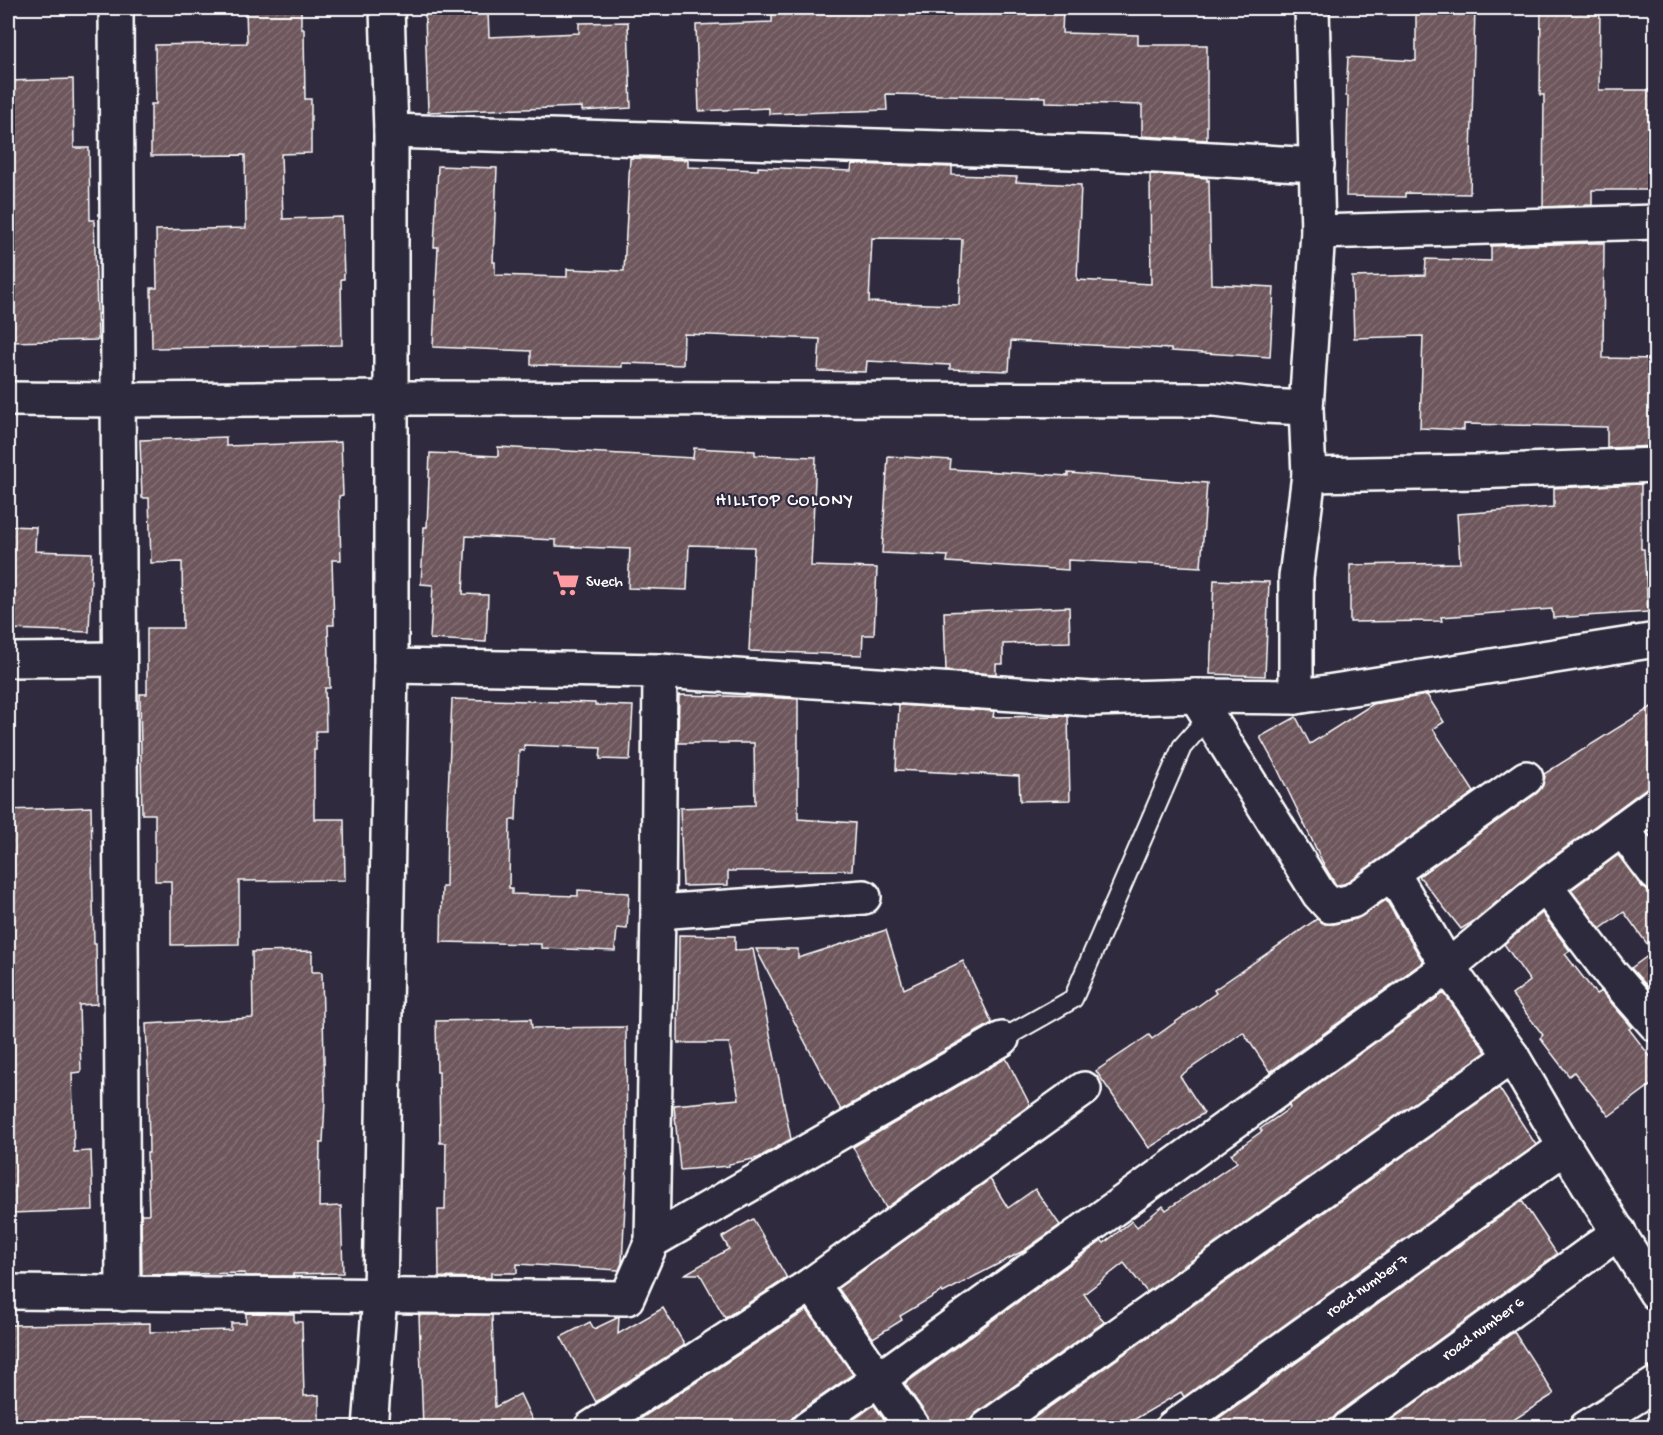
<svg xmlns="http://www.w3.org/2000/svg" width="1663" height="1435" viewBox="0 0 1663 1435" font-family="'Gochi Hand',sans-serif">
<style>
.building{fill:url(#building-hatch);stroke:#fff;stroke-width:1.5;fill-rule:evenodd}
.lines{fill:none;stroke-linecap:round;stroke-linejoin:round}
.lane-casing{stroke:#fff;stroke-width:22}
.street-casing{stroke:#fff;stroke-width:38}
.secondary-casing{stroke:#fff;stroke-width:38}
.lane{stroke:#2f2a3d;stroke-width:18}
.street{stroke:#2f2a3d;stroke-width:33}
.secondary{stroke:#2f2a3d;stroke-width:33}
.labels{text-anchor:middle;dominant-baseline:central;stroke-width:4.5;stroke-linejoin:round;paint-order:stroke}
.poi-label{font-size:16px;fill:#fff;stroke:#2f2a3d;text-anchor:start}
.street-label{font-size:16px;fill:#fff;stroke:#2f2a3d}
.neighbourhood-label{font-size:18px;letter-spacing:1.5px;fill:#fff;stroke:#2f2a3d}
</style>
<defs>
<pattern id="building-hatch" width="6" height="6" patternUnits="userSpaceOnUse" patternTransform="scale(1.5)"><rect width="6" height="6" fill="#6d575c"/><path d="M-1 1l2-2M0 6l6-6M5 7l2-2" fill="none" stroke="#837074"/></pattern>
</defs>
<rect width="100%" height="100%" fill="#2f2a3d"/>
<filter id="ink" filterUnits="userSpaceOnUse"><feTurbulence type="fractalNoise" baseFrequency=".0167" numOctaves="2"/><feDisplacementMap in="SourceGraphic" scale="12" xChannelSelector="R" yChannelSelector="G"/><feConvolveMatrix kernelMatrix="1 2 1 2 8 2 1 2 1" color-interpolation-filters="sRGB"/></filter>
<g filter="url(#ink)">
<g class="building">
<polygon points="246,8 301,8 301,29 304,29 305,99 311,99 311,153 281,154 283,219 342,217 344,279 341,279 342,345 152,348 151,288 157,288 156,230 246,228 245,155 151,156 151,104 156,104 155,45 247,43"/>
<polygon points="772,8 1063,8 1062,33 1138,35 1138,45 1207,45 1207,140 1142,136 1142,105 1046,102 1046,97 886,94 887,110 769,114 769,108 699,111 696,25 772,22"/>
<polygon points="1416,8 1475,8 1470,194 1405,193 1405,197 1346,196 1348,96 1346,96 1348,57 1416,61"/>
<polygon points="1541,8 1600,8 1599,90 1656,90 1656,190 1592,190 1592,205 1543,207 1544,95 1540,95"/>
<polygon points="488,12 489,37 579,33 579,23 628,22 631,108 582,111 582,107 428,112 425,14"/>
<polygon points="73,79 74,148 89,148 90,220 94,220 98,340 8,342 8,282 12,282 11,206 8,206 8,81"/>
<path d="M630,158L688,160V167L758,170V167L851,171L852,164L952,167V175L1017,177L1016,182L1081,185L1077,280L1151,284L1150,174L1207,178V181L1209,180L1211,284L1274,287L1270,357L1171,351V349L1011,341L1009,371L950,369V365L867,361L866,372L818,371L820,339L684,334L683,365L622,363V367L531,365V351L433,347L438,247H434L438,166L497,168L493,262H495V275L567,277V269L624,271ZM872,238L962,239L959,305L869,302Z"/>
<polygon points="1592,243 1604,243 1603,358 1656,359 1656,446 1607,448 1607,427 1464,424 1464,430 1420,428 1423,336 1354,338 1352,277 1425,275 1426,259 1491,261 1491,246"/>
<polygon points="226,437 226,446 341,442 343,495 339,496 341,560 332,560 334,625 328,625 330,688 325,688 326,731 316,731 316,750 314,750 314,819 344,819 345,880 239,881 239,944 171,945 171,881 155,881 155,814 142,814 140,694 147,694 147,628 183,628 182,562 151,563 149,498 142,498 140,440"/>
<polygon points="498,447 693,458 694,448 755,451 755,455 816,457 811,566 877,568 874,635 863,635 862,655 749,651 754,547 689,545 687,590 628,588 630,549 556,546 556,540 466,536 463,594 488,595 486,642 430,639 433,585 421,584 424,527 427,527 430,453 498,456"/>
<polygon points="888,456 951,460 950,469 1068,476 1068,473 1207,483 1201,567 1068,560 1068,570 947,562 948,556 882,553"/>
<polygon points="1641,484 1641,549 1644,549 1648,612 1553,618 1552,609 1441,617 1442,621 1350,622 1350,565 1460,563 1457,514 1554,507 1554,488"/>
<polygon points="8,526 36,527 35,551 92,553 89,632 8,629"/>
<polygon points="1214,580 1269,582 1265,676 1210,674"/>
<polygon points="1069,607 1070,642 1003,644 1003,664 996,664 996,674 946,671 944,612"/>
<polygon points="679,695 764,697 798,699 798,819 855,823 852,870 728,871 728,885 683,886 680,808 755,805 754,743 678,743"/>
<polygon points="1427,695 1444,722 1433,729 1474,792 1344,884 1336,885 1325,867 1277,768 1260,737 1296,717 1310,744 1373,704"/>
<polygon points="452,699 595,703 595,705 633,706 630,760 600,759 601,748 524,745 524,751 519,750 516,820 510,820 509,888 512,888 512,894 578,896 578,890 629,893 627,929 617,928 615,951 541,948 541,944 441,942 442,887 446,887 447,818"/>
<polygon points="1656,704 1656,786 1645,789 1611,814 1534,871 1474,921 1461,929 1419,876 1537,793 1543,785 1545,777 1544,774"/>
<polygon points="899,705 994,711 993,717 1068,716 1070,800 1020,801 1019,776 896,770"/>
<polygon points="91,807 94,944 96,944 97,1004 79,1005 81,1072 72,1073 74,1152 91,1151 93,1210 11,1213 10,1146 8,1147 8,1016 11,1016 8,941 8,810"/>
<polygon points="1618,855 1641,886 1648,891 1656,892 1656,996 1631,968 1653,952 1624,912 1600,929 1571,890"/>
<polygon points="1386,900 1423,962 1270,1072 1243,1032 1180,1076 1204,1113 1149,1148 1096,1071 1149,1035 1152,1039 1216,993 1214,990 1317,919 1325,924 1334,924 1356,919"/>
<polygon points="1542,913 1570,951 1565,954 1596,994 1601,991 1632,1027 1629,1029 1656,1064 1656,1081 1609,1116 1574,1072 1569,1076 1540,1038 1543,1035 1512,995 1530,981 1504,944"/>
<polygon points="886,930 904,989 963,961 992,1023 841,1110 756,949 798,949 798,958"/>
<polygon points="679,935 735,936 735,950 753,949 791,1139 758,1158 729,1164 729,1166 680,1170 674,1105 739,1099 729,1043 678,1043"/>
<polygon points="312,951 312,972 322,972 325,1100 323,1143 320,1143 319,1207 341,1206 343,1273 293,1274 293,1276 245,1276 245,1273 142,1275 141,1214 149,1214 147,1153 149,1153 148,1091 149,1091 146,1024 253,1018 252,952"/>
<polygon points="1444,993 1486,1052 1147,1292 1124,1263 1084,1294 1104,1322 976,1413 970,1420 969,1428 932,1428 928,1417 905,1384 1102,1241 1104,1243 1132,1221 1137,1227 1163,1206 1166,1210 1237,1162 1231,1154 1262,1131 1260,1129 1290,1108 1289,1105"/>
<polygon points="531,1019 532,1028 626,1027 627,1166 622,1263 619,1270 517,1264 517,1273 491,1273 491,1278 439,1277 438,1210 445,1210 446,1143 440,1143 439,1072 437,1072 436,1021"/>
<polygon points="1006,1058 1030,1105 886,1208 853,1147"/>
<polygon points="1499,1088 1536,1145 1184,1397 1181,1392 1120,1428 1020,1428"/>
<polygon points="990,1179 1008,1208 1035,1189 1060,1225 1023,1251 943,1293 942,1291 900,1316 902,1320 873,1338 838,1288"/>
<polygon points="1522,1201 1557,1254 1338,1413 1334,1417 1318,1428 1205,1428"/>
<polygon points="753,1219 787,1278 725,1318 700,1274 685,1274 729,1249 722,1237"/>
<polygon points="663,1308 685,1345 596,1402 561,1337 590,1322 594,1329 619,1317 618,1334"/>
<polygon points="807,1310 853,1374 797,1413 791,1419 790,1428 626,1428"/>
<polygon points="246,1313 294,1314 294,1322 302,1322 304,1396 319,1395 319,1428 8,1428 8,1325 150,1323 150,1332 231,1330 231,1323 246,1323"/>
<polygon points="419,1315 492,1315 495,1407 520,1394 536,1428 423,1428"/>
<polygon points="1514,1332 1554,1394 1501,1428 1396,1428 1391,1420"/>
<polygon points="874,1405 890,1428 842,1428"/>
</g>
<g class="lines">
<defs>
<polyline id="lane" points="1002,1039 1073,999 1182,747 1209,716"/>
<g id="street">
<polyline points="116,8 123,1294"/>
<polyline points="391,131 1104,153 1317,165"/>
<polyline points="1318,232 1656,222"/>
<polyline points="8,399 118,400 390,398 1214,400 1265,406 1306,408"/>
<polyline points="1309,475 1475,472 1656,465"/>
<polyline points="8,660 119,659"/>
<polyline points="391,666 660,671 1092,699 1196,696 1296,697 1656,640"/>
<polyline points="1196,696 1319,894 1330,906 1352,901 1526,778"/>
<polyline points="1296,697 1296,577 1309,475 1306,408 1318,232 1312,8"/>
<polyline points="1622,829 1656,874"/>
<polyline points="1393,874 1448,967 1512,1056 1565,1147 1656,1293"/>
<polyline points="1545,886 1612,975 1656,1025"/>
<polyline points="658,912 864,897"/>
<polyline points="652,1241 1002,1039"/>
<polyline points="812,1284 913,1428"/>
<polyline points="8,1292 627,1298 652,1241 658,912 660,671"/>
<polyline points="591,1428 812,1284 1084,1089"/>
<polyline points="808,1428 879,1379 1448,967 1545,886 1656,804"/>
<polyline points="987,1428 1512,1056"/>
<polyline points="1172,1428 1565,1147"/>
<polyline points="1349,1428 1619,1232"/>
<polyline points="1586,1428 1656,1384"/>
</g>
<polyline id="secondary" points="370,1428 380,1296 391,666 391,131 387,8"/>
</defs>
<use href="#lane" class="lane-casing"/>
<use href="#street" class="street-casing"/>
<use href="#secondary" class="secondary-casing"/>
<use href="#lane" class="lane"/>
<use href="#street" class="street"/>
<use href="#secondary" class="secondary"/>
</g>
</g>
<defs>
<symbol id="supermarket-bare" viewBox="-9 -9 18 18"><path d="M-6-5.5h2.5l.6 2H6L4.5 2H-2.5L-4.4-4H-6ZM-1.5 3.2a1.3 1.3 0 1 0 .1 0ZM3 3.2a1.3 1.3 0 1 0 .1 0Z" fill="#ff9aa2" stroke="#2f2a3d" stroke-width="2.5" paint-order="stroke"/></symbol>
</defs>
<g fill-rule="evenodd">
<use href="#supermarket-bare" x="547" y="564" width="38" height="38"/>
</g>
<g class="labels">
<g class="poi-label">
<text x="586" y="583">Svech</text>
</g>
<g class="street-label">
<text transform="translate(1368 1287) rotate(-36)">road number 7</text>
<text transform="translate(1484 1330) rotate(-36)">road number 6</text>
</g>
<g class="neighbourhood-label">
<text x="785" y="501">HILLTOP COLONY</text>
</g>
</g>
<rect width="1663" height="1435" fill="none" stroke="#2f2a3d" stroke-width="30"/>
<rect x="15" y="15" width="1633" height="1405" fill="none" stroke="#fff" stroke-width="2" filter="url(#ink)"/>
</svg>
